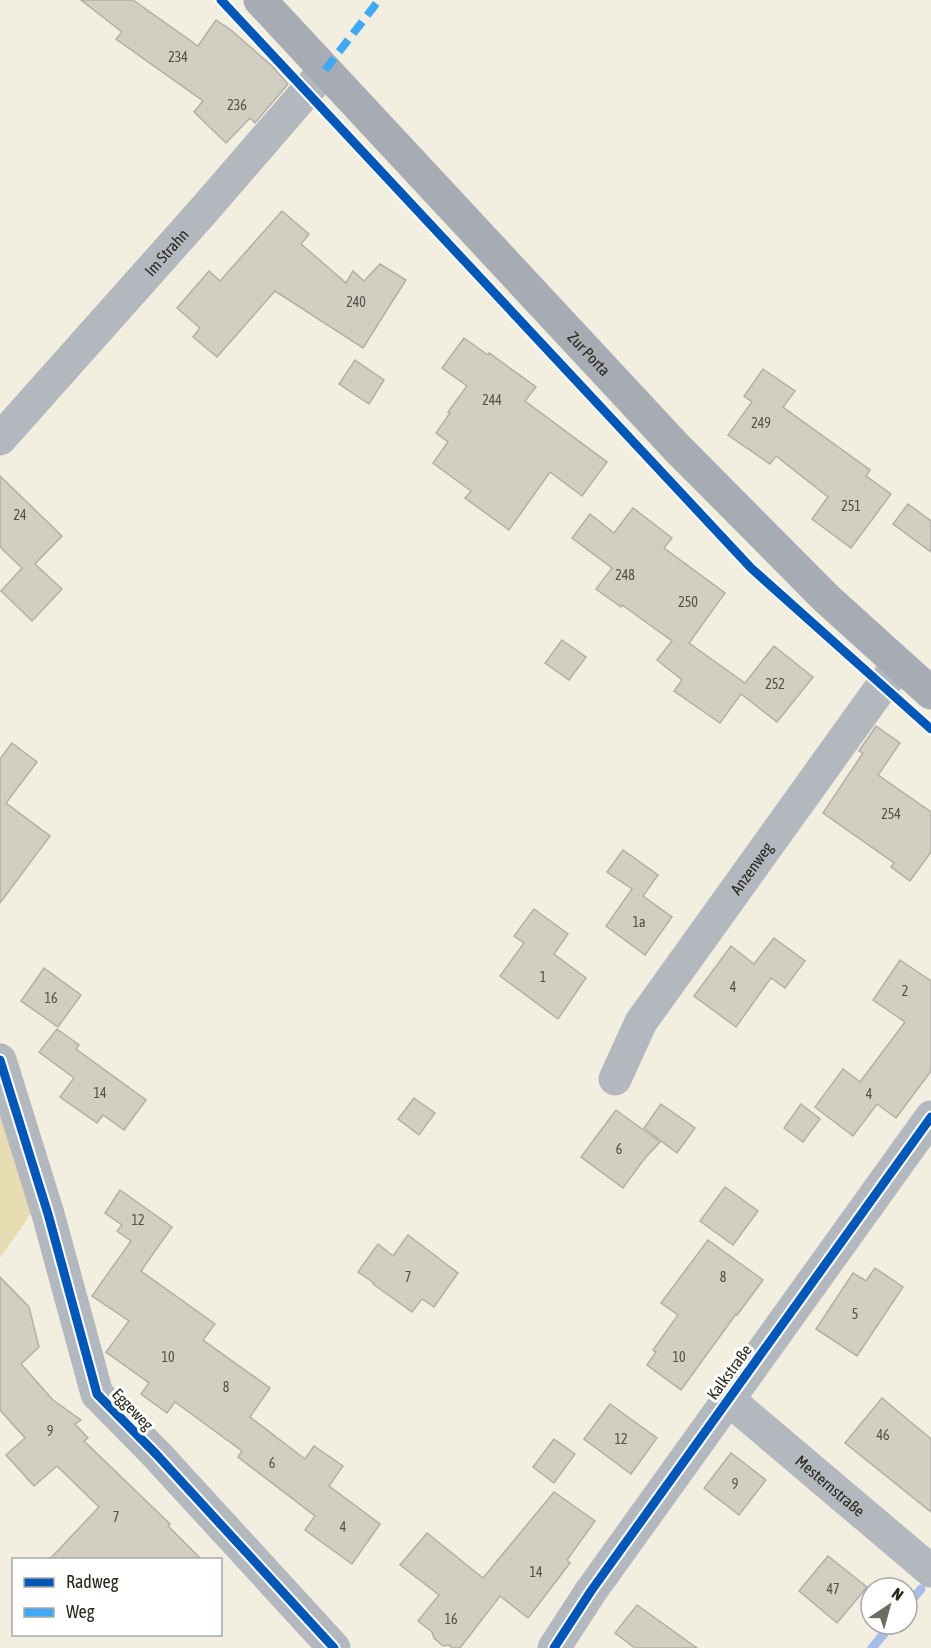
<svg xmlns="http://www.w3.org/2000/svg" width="931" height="1648" viewBox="0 0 931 1648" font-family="'Asap Condensed',sans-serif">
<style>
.green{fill:#e8dcb2}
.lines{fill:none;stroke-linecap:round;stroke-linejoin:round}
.stream{stroke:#a7bee9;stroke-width:9}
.building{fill:#d1cec2;stroke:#b3afa5;stroke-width:1.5}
.minor{stroke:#b3b8be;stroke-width:33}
.secondary{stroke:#a7acb4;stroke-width:33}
.quiet{stroke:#3fa9f5;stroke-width:8;stroke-dasharray:15 8;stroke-linecap:butt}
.cycleway-casing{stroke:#fff;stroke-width:13}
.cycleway{stroke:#0057b8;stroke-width:9}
.labels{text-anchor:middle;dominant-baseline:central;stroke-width:6;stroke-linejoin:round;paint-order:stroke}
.number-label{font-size:14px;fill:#535046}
.street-label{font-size:16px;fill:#29261c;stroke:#fff}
</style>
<rect width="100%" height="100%" fill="#f2eee0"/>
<polygon class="green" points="0,1110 32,1212 0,1258"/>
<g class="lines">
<g class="stream">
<polyline points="907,1606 921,1589"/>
<polyline points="872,1648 892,1624"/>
</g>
</g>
<g class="building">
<polygon points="81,0 133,0 198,46 216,20 231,30 272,66 288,84 255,123 250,118 226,143 194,112 203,101 116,39 122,32"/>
<polygon points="282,211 309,234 301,244 346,283 353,271 364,281 380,264 406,280 363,348 275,291 217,357 193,337 200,328 177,308 209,271 220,281"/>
<polygon points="464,338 488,355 489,353 536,387 525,401 607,462 582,496 550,472 509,530 465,498 471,491 433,463 448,442 436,433 450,413 448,412 467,386 442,368"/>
<polygon points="355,360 384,380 369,404 339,384"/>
<polygon points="763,369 795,391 783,407 870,470 866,476 891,494 851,548 812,519 828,497 776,456 770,464 728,435 752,402 744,396"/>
<polygon points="0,476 62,536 35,564 62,589 32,621 1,591 22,568 0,547"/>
<polygon points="908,504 931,521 931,552 893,524"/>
<polygon points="633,508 672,538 664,548 725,593 689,643 745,683 774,646 813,677 777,722 741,694 720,723 674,691 682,680 657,660 672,641 622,605 621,607 596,589 612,568 572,538 590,514 614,533"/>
<polygon points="562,640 586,657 569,680 545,663"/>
<polygon points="876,726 900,743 878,775 931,812 931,852 910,881 891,867 894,863 823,813 863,753 859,751"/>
<polygon points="12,743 37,762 6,803 50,836 0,903 0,759"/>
<polygon points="623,850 658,875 643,896 672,917 645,955 606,926 632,889 607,872"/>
<polygon points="534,909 568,934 554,954 586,978 558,1019 500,976 524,943 514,936"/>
<polygon points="774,938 805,961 785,988 771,978 736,1027 694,996 731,946 754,964"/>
<polygon points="900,960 931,981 931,1071 896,1118 877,1104 853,1136 815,1107 843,1069 860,1082 905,1022 873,1000"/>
<polygon points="44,968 81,995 58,1027 21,1001"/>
<polygon points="57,1029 79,1045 76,1049 146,1100 124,1130 103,1115 97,1123 60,1097 74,1078 39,1052"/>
<polygon points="414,1098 435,1113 419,1135 398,1119"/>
<polygon points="661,1104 695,1128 677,1153 644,1128"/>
<polygon points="801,1104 820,1119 803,1142 784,1128"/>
<polygon points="616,1110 660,1142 645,1158 623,1188 581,1157"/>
<polygon points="725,1187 758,1211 733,1245 700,1221"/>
<polygon points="120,1190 172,1227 141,1271 215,1324 203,1340 270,1388 250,1417 305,1459 314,1446 343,1466 329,1486 380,1524 352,1564 305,1530 315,1516 238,1457 242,1451 175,1402 167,1413 141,1394 149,1383 106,1352 129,1321 92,1296 131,1241 117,1231 122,1225 105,1213"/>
<polygon points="408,1235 458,1273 434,1307 422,1299 412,1312 373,1284 374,1283 358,1272 378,1244 393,1256"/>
<polygon points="708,1240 763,1280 737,1315 736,1314 681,1390 647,1365 656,1352 653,1350 678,1315 661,1303"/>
<polygon points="875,1268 903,1287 857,1356 816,1329 853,1273 866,1281"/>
<polygon points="0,1277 29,1307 39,1347 21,1364 53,1400 81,1420 75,1424 88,1438 84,1441 170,1524 168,1526 202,1560 49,1560 99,1507 57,1466 34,1486 6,1455 25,1438 0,1410"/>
<polygon points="882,1398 931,1439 931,1512 845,1443"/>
<polygon points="610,1404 657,1438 631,1474 584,1439"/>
<polygon points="554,1439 575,1454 554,1483 533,1467"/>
<polygon points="731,1453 766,1480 739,1515 704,1488"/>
<polygon points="554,1492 595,1521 567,1560 570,1563 528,1618 500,1596 460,1648 452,1648 449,1645 443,1646 434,1638 432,1632 418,1621 439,1595 400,1565 427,1533 483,1578"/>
<polygon points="828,1556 867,1587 837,1623 799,1591"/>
<polygon points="637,1605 697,1648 635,1648 615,1633"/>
</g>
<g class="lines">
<g class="minor">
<path id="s1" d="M0,439L204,210L325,70"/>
<polyline points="0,1060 48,1214 97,1394 157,1455 334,1648"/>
<path id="s2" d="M615,1079L641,1022L882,686L899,665"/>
<path id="s3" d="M728,1399L931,1571"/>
<polyline points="554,1648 591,1591 931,1117"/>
</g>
<path class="secondary" id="s4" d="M260,0L677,448L827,599L931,693"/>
<polyline class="quiet" points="325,70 379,0"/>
<defs>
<g id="cycleway">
<polyline points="221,0 751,568 931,729"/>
<polyline points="0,1060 48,1214 97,1394 157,1455 334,1648"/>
<polyline points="554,1648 591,1591 931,1117"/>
</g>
</defs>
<use href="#cycleway" class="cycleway-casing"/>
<use href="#cycleway" class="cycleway"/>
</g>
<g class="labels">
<g class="number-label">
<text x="178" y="57">234</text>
<text x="237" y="105">236</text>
<text x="356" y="302">240</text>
<text x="492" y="400">244</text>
<text x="761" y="423">249</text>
<text x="851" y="506">251</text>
<text x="20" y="515">24</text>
<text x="625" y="575">248</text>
<text x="688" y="602">250</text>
<text x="775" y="684">252</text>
<text x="891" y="814">254</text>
<text x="639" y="922">1a</text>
<text x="543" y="977">1</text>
<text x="733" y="987">4</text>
<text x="905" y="991">2</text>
<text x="51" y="998">16</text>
<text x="100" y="1093">14</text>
<text x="869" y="1094">4</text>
<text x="619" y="1149">6</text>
<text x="138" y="1220">12</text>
<text x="408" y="1277">7</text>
<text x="723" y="1277">8</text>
<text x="855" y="1314">5</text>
<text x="168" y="1357">10</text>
<text x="679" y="1357">10</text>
<text x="226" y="1387">8</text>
<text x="50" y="1431">9</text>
<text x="883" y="1435">46</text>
<text x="621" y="1439">12</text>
<text x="272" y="1463">6</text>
<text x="735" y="1484">9</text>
<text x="116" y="1517">7</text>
<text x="343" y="1527">4</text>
<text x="536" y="1572">14</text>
<text x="833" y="1589">47</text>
<text x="451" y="1619">16</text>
</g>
<g class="street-label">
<text stroke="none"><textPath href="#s1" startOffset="250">Im Strahn</textPath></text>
<text stroke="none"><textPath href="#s4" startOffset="483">Zur Porta</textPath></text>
<text stroke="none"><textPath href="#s2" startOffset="252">Anzenweg</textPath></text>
<text transform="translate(729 1372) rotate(-54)">Kalkstraße</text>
<text transform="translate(133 1409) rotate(46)">Eggeweg</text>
<text stroke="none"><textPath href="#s3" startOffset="134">Mesternstraße</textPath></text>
</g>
</g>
<rect x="12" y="1558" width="210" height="78" fill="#ffffff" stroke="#a9a8a4" stroke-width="1.5"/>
<rect x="24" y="1578" width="30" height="9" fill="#0057b8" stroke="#a9a8a4" stroke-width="1.5"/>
<text x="66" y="1588" font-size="18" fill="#29261c">Radweg</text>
<rect x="24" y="1608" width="30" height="9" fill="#3fa9f5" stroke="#a9a8a4" stroke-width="1.5"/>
<text x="66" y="1618" font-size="18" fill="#29261c">Weg</text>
<g transform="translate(889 1606) rotate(36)"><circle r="28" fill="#ffffff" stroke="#a9a8a4" stroke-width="1.5"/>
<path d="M0-4.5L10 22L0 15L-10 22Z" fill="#6f6c61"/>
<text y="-9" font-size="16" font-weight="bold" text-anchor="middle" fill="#29261c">N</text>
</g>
</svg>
